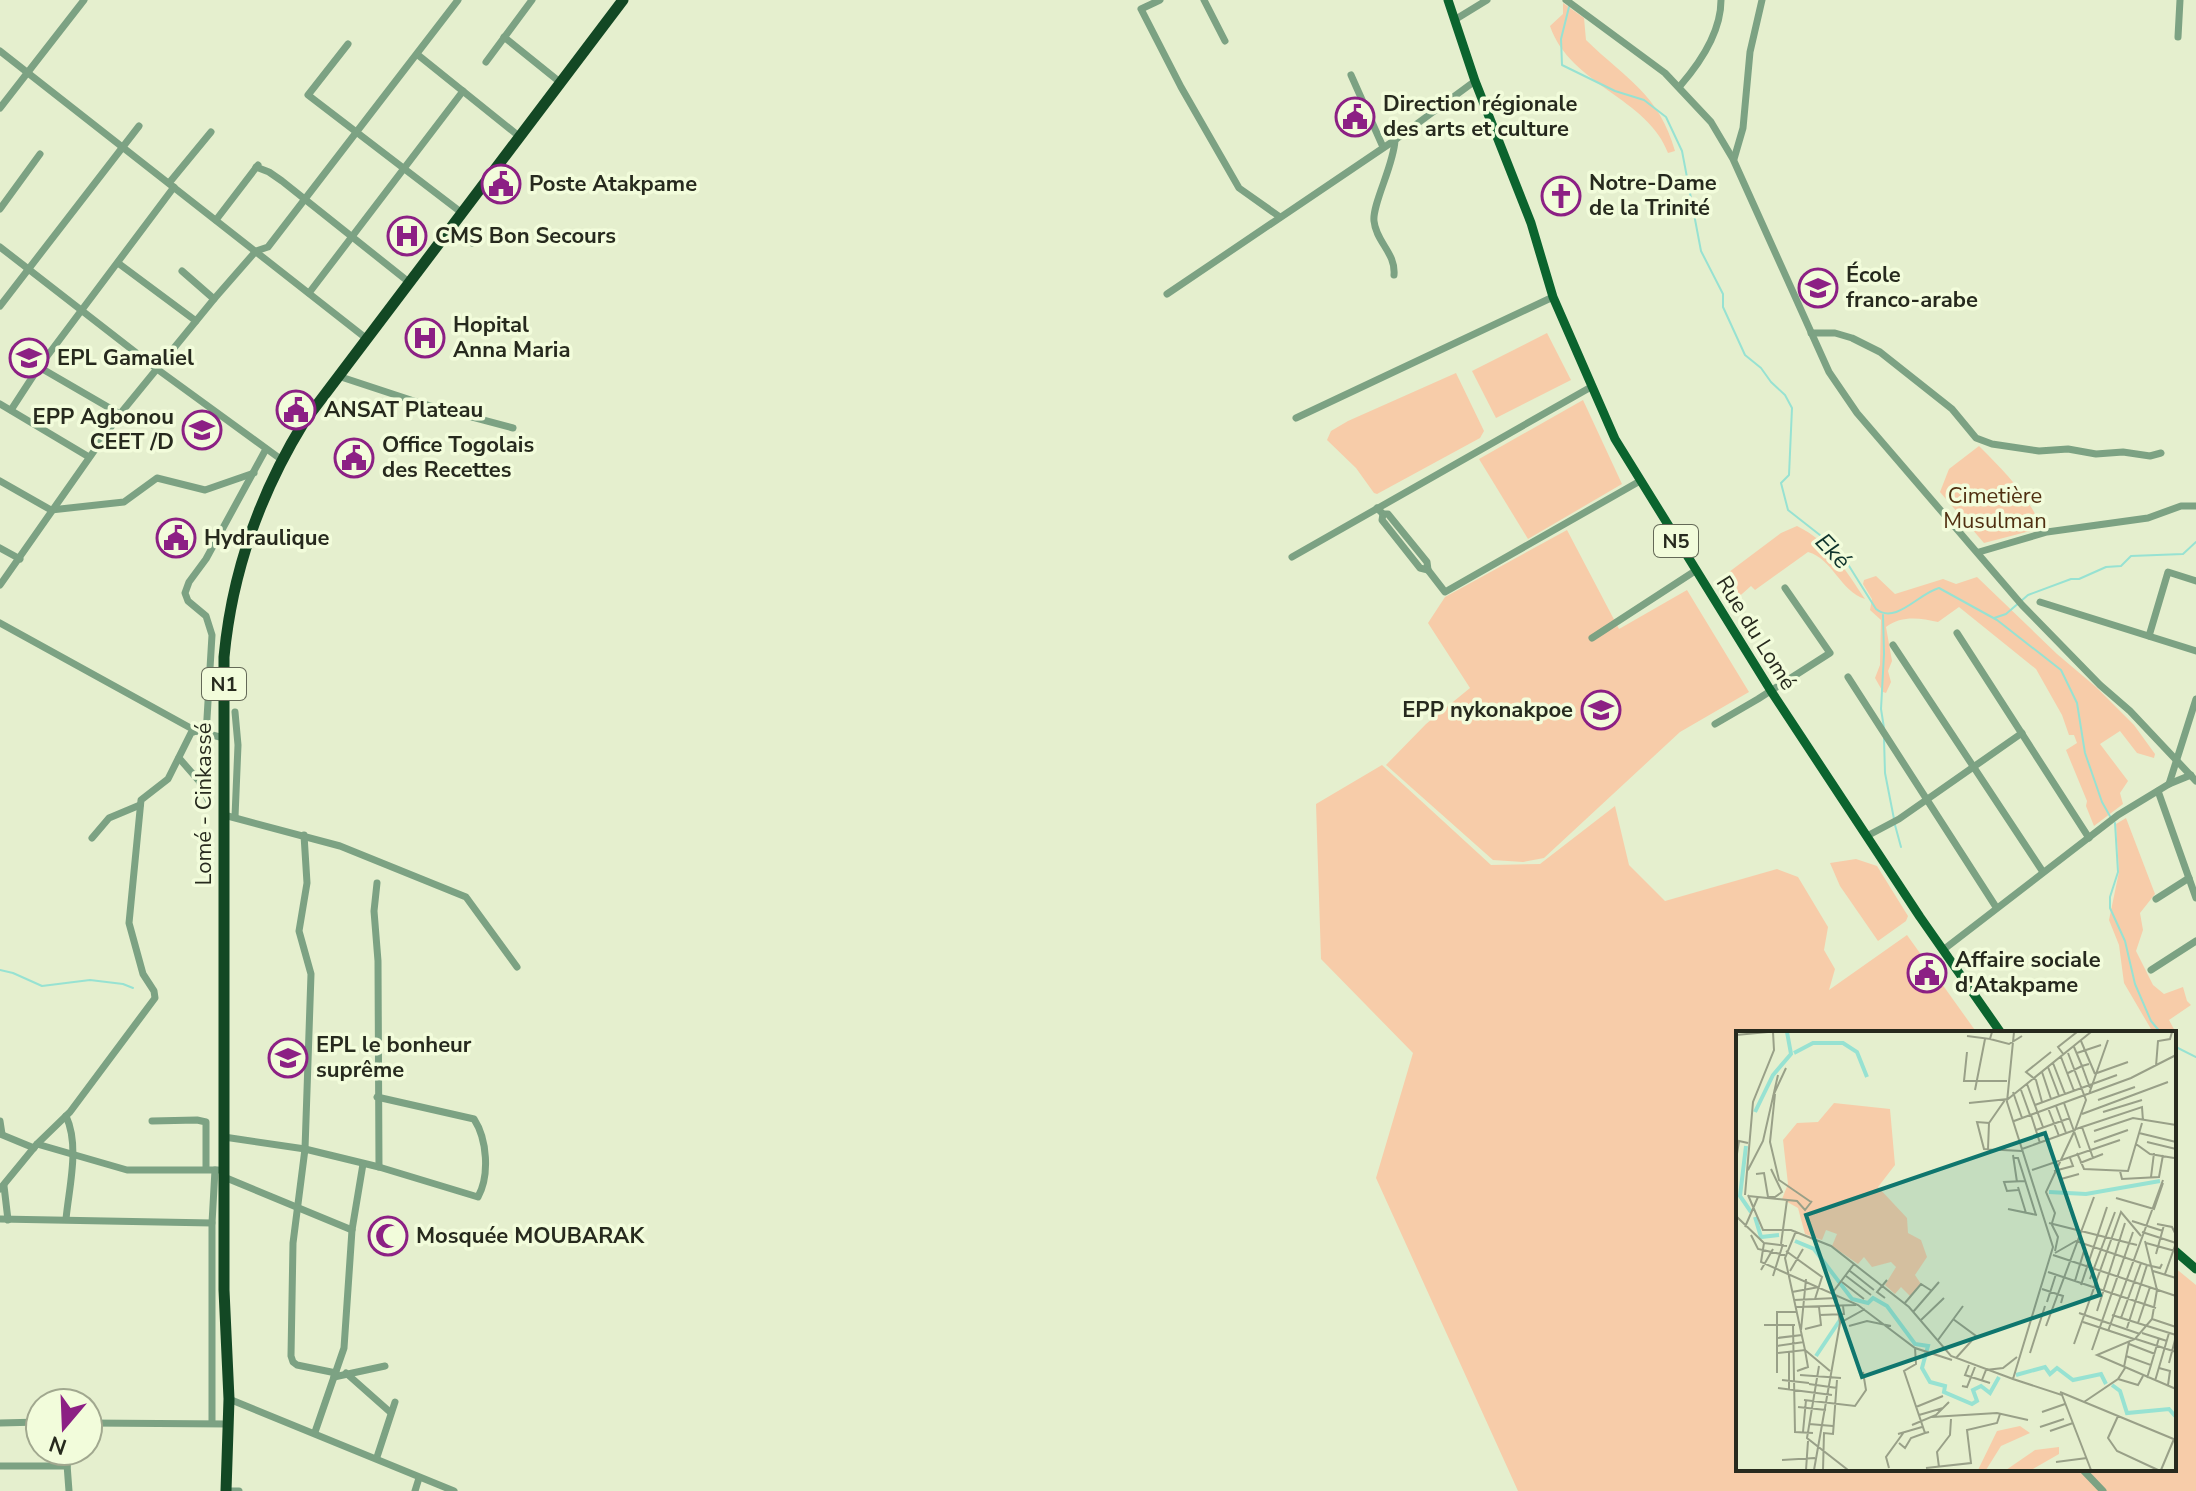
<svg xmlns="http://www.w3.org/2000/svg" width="2196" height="1491" viewBox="0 0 2196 1491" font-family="'Nunito Sans',sans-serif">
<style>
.green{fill:#f7cca9}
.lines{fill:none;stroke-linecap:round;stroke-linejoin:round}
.stream{stroke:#97e2d2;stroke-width:2}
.minor{stroke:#7ca283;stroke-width:7}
.major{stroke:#0b642e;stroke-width:9}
.highway{stroke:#134824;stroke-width:11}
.labels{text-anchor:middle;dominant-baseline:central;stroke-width:7;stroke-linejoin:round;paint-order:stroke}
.shield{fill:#f2fcdb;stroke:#646957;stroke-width:2}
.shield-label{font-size:20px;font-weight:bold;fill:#272a1e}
.poi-label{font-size:22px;font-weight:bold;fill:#272a1e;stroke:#f2fcdb;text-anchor:start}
.park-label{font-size:22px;fill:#502f11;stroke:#f2fcdb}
.street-label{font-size:22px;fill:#272a1e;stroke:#f2fcdb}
.water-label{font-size:24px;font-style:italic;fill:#0e332c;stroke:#f2fcdb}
.inset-river{fill:none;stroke:#97e2d2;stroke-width:4}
.inset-road{fill:none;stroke:#99a088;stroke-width:2}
.view{fill:#0f766e;fill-opacity:0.15;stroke:#0f766e;stroke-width:4}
.inset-edge{fill:none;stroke:#272a1e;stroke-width:4}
</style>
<rect width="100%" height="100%" fill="#e5efce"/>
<g class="green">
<path d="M1563,3L1584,18L1586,40C1626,79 1659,94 1675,151L1668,153C1648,98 1570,85 1550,26L1563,14Z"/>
<polygon points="1547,333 1571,380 1496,418 1472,371"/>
<polygon points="1456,373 1484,431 1480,438 1377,494 1374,493 1356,468 1327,440 1331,431 1348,421"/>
<polygon points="1583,400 1622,484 1528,539 1479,459"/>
<path d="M1979,446C2004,471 2028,495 2042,528L1984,543L1940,492L1949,469Z"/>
<path d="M1797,526C1830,542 1845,570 1865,599C1840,591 1833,559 1808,552L1755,590L1751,586L1734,601L1726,600L1720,590L1721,578L1781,533Z"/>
<polygon points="1567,530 1619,629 1687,590 1749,692 1680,732 1544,858 1523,862 1493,860 1386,765 1426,724 1470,688 1428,623 1445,597"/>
<path d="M1876,576L1895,594L1943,579L1956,584L1977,577L2057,654L2096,687L2134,725L2155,754L2154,758L2137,753L2120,731L2100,744L2128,781L2120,793L2123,804L2094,826L2086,806L2087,801L2066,750L2077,743L2074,735H2069L2062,715L2036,669L1959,607L1938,622C1920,618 1902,615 1886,627L1892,661L1888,671L1891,682L1886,693L1883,692L1875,678L1880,665L1881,620L1870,610L1872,599L1863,584L1864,580Z"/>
<polygon points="1382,765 1491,865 1540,864 1615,806 1629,865 1665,901 1777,869 1798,877 1828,927 1824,950 1835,969 1829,990 1907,935 1977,1033 1738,1033 1738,1469 2174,1469 2174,1267 2196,1285 2196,1491 1518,1491 1376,1178 1413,1053 1321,959 1316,804"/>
<polygon points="2126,818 2155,894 2140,913 2143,930 2136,951 2153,985 2164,994 2183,987 2187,1001 2191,1005 2169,1020 2176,1033 2174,1043 2174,1033 2157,1033 2151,1029 2124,983 2119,945 2109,920 2119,872 2116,824"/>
<polygon points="1856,859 1877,866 1908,916 1906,921 1878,941 1840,886 1830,863"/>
</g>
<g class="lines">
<g class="stream">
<path d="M1569,7L1561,39L1562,65L1615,91L1644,100L1666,117L1682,151L1701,251L1723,294V307L1745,355L1761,368L1771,382L1785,395L1792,408L1789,475L1781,483L1788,510L1839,550L1876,609C1896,625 1919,593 1939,588L1997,620L2061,670L2077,703L2085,753L2102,802L2111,818"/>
<polyline points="1883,615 1884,654 1881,709 1884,728"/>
<polyline points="1994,618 2006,614 2028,595 2071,579 2079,579 2106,567 2121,566 2131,556 2183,554 2196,542"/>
<polyline points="1884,738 1885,773 1894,819"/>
<polyline points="2115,823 2118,872 2110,897 2110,908 2125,941 2135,984 2151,1021 2161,1033"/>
<polyline points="1895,825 1901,847"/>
<polyline points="0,970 13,973 42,986 90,980 123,984 133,988"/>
<polyline points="2174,1046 2196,1057"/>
</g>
<g class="minor">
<polyline points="1160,0 1141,9 1181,87 1239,188 1280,217"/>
<polyline points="1204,0 1225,41"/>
<polyline points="1566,0 1665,73 1711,122 1733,159 1829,372 1857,413 2022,605 2100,685 2130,711 2196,781"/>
<polyline points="1456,19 1487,0"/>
<polyline points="504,37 561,83"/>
<polyline points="2178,37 2180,0"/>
<polyline points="348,44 308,95 462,213"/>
<polyline points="0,51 367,339"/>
<polyline points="418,55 520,137"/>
<polyline points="486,62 532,0"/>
<polyline points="1351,75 1383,147"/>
<path d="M1680,86C1700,63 1721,31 1721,0"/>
<polyline points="0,108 84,0"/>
<polyline points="1734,159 1743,128 1750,52 1762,0"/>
<polyline points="256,167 269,172 282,181 410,283"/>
<polyline points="169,183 211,132"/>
<polyline points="0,209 40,154"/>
<polyline points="216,220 258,165"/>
<polyline points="450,229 472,243"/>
<polyline points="0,247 157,369 282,460"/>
<polyline points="118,263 196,321"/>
<polyline points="182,271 214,299"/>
<path d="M1394,275C1396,253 1376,242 1374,221C1372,204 1394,165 1395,140"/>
<polyline points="309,293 463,91"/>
<polyline points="1167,294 1395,140 1475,81"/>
<polyline points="0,306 139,126"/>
<polyline points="1811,333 1835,333 1852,338 1880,352 1952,409 1976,438 1992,444 2039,451 2068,449 2096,454 2123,452 2150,456 2161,453"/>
<polyline points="39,367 120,414"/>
<polyline points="338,376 423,404 513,428"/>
<polyline points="0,404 89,457"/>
<polyline points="11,410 39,367 174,187"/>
<polyline points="1296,418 1553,297"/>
<polyline points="0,481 51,510 124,502 157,478 205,490 254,473"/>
<polyline points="1377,508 1383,514 1388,514 1427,562 1428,570 1445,592 1640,481"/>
<polyline points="1383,514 1382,520 1420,568 1428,570"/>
<polyline points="0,548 20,559"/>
<polyline points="1979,552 2047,532 2148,518 2181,506 2196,506"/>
<polyline points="1292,557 1591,387"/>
<polyline points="0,585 120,414 214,299 256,251 268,247 458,0"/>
<polyline points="2040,602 2196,651"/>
<polyline points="0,623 196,731 224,738"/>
<polyline points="1957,633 2089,838"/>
<polyline points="2149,636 2168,572 2196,581"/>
<polyline points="1592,638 1695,571"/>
<polyline points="1893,645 2043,872"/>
<polyline points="1848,677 1996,907"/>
<polyline points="235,712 238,745 235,817"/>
<polyline points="1715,724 1758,699 1830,653 1785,588"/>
<polyline points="206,735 212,635 206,616 188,601 185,593 189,582 206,559 266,449"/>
<polyline points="179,758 199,781 210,804"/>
<polyline points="2169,784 2196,699"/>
<polyline points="2158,791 2196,898"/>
<polyline points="224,815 340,846 466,897 517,967"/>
<polyline points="304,835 307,883 299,931 311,974 305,1149 293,1243 291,1356 293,1362 297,1365 336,1373"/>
<polyline points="1867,836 1899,819 2022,733"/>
<polyline points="92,838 109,818 140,805"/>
<polyline points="377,883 374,911 378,961 379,1167"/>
<polyline points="2156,899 2189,878"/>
<polyline points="1943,950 2118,815 2169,784 2191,775"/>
<polyline points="2151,970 2196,941"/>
<polyline points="0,1121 2,1134"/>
<polyline points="152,1121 197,1120 206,1122 206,1169"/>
<polyline points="0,1134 34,1148"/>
<path d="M224,1137L305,1149L379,1167L478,1197C490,1175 487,1139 474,1119L377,1097"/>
<polyline points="37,1144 127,1170 218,1170"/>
<polyline points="224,1177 352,1230"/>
<polyline points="4,1186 8,1220"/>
<polyline points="0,1189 37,1144 70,1112 155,998 154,991 143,974 129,923 141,800 168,779 191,733 196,731"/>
<polyline points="0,1219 212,1223"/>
<path d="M66,1219C69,1187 80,1146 66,1116"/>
<polyline points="346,1373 390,1412"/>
<polyline points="334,1377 385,1366"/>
<polyline points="229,1399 454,1491"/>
<polyline points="212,1422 212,1223 215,1170"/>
<polyline points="0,1423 40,1422"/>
<polyline points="88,1423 229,1424"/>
<polyline points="315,1432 344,1348 352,1230 363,1164"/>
<polyline points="66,1451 69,1491"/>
<polyline points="377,1457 395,1402"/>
<polyline points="0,1466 67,1466"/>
<polyline points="2082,1469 2103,1491"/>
<polyline points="227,1491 239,1491"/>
<polyline points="415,1491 419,1478"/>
</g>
<g class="major">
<polyline points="1448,0 1475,81 1531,223 1553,297 1615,439 1771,691 1920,917 2001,1033"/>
<polyline points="2174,1250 2196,1269"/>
</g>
<path class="highway" d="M226,1491L229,1399L224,1290V657C232,572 259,495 304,422L623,0"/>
</g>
<defs>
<symbol id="civic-ring" viewBox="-11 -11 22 22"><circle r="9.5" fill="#f2fcdb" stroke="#8c2084" stroke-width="1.5"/><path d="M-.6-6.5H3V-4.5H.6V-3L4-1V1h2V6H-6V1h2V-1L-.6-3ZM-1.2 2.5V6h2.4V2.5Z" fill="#8c2084"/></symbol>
<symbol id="church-ring" viewBox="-11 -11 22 22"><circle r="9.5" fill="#f2fcdb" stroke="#8c2084" stroke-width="1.5"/><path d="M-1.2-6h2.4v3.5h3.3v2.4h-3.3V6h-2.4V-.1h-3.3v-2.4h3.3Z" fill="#8c2084"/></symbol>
<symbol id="hospital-ring" viewBox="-11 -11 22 22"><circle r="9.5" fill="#f2fcdb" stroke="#8c2084" stroke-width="1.5"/><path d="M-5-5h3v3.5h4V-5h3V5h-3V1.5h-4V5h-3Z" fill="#8c2084"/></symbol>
<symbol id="school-ring" viewBox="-11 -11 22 22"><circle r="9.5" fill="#f2fcdb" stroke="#8c2084" stroke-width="1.5"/><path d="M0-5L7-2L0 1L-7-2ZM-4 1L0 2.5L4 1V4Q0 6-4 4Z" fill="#8c2084"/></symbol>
<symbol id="mosque-ring" viewBox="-11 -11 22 22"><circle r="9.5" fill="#f2fcdb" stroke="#8c2084" stroke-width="1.5"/><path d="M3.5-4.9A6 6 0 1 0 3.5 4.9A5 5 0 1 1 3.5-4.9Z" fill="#8c2084"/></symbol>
</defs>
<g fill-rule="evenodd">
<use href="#civic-ring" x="1333" y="95" width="44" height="44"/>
<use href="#civic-ring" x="479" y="162" width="44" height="44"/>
<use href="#church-ring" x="1539" y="174" width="44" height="44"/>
<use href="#hospital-ring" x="385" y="214" width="44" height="44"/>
<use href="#school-ring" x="1796" y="266" width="44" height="44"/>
<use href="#hospital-ring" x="403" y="316" width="44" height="44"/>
<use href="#school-ring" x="7" y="336" width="44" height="44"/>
<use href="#civic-ring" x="274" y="388" width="44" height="44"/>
<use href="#school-ring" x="180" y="408" width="44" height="44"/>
<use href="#civic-ring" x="332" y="436" width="44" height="44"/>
<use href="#civic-ring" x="154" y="516" width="44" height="44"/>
<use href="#school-ring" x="1579" y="688" width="44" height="44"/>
<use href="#civic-ring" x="1905" y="951" width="44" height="44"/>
<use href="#school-ring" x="266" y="1036" width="44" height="44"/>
<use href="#mosque-ring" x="366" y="1214" width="44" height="44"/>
</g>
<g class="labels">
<g class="shield">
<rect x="1654" y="525" width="44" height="32" rx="6"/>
<rect x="202" y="668" width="44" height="32" rx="6"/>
</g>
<g class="shield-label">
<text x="1676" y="541">N5</text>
<text x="224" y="684">N1</text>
</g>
<g class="poi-label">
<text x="1383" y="104">Direction régionale<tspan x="1383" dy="25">des arts et culture</tspan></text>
<text x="1589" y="183">Notre-Dame<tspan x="1589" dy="25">de la Trinité</tspan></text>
<text x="529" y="184">Poste Atakpame</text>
<text x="435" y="236">CMS Bon Secours</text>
<text x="1846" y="275">École<tspan x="1846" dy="25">franco-arabe</tspan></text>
<text x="453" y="325">Hopital<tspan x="453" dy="25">Anna Maria</tspan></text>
<text x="57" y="358">EPL Gamaliel</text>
<text x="324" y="410">ANSAT Plateau</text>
<text x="174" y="417" text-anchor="end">EPP Agbonou<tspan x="174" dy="25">CEET /D</tspan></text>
<text x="382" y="445">Office Togolais<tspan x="382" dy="25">des Recettes</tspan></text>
<text x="204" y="538">Hydraulique</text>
<text x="1573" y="710" text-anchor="end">EPP nykonakpoe</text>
<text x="1955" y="960">Affaire sociale<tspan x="1955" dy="25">d'Atakpame</tspan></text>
<text x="316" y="1045">EPL le bonheur<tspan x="316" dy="25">suprême</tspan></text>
<text x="416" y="1236">Mosquée MOUBARAK</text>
</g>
<g class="park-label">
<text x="1995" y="496">Cimetière<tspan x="1995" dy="25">Musulman</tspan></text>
</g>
<g class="street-label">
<text transform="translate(1756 633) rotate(58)">Rue du Lomé</text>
<text transform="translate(204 804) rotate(-90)">Lomé - Cinkassé</text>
</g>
<g class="water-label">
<text transform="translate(1833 551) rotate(46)">Eké</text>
</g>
</g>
<g transform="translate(1736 1031)">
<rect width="440" height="440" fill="#e5efce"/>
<path d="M98,72L154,78L159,134L142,156L171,187L172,202L185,209L191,226L179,244L185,253L174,265L165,256L159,263L149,254L160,236L155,231L136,236L128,226L122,233L96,215L101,203L90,199L86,209L69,203L62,177L46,168L52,153L47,109L61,92L82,91ZM284,395L294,402L265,415L250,439H242L261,400ZM323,416V423L295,439H270L299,419Z" fill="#f7cca9"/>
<path class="inset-river" d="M58,22L77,12H107L121,21L131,46M19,81L37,44L55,23L51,1M10,115L4,165L15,181M313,161L350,163L424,150M19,186L25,206L43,204M59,210L78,218L116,268L132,272L137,267L151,275L179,313L192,315L186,337L194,351L209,355L208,361L236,373L241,370L237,359L245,355L254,362L263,346M80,325L104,289M280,344L309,336L314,343L321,337L337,349L365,343L370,353M376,354L384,360L391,382L433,378L440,386"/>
<path class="inset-road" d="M278,1L271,71L317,216L277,348L326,364L355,439M0,4L32,1M231,5L254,8L256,1M254,8L273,13L286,5M345,10L359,43M231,21L228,50H271M341,22L365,14M328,24L322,16L341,1M325,26L338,60M353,33L346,35L354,57M420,35L422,10L434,8L436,1M312,36L323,65M306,41L315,68M332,42L346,35L338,16M361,42L392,31M291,53L307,96M239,59L249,8M285,59L294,84M277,61L286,87M39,63L34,111L43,149L75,171M329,63L381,44M353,63L372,9M37,65L50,37M362,69L399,56M306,71L300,49L290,41L315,21M233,72L272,68L355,1M328,72L344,117M299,74L329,63L317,32M320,75L330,102M312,77L323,105M367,81L406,69M346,83L432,51M295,84L304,112M278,90L395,47L440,24M253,92L269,69M346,96L357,127M340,98L406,76L407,90M300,99L334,87M358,100L397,87L440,94M403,102L440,111M358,111L392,99M411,111L440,118M400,113L414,123L438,127M252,118L253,92L241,91L248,118L286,120M286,118L339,99L350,69L332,22M341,122L348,138L392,140L406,92M277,124L281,151M277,127H282L300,184M0,129L3,110L12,112M344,132L367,123M12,139L27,110L42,44M296,139L384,109M318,140L337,135L334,127M384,140L386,148L423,146L427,124M322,141L325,148L343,143M20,143L28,142L32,166H39L46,161L35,138M415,146L418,122M282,156L290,182M282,159L271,160L268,151L289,150M9,164L17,71L38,19L37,1M12,164L27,199H55L95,215L173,276L215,325L277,348M12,165L61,170L69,179L76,170M380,167L418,178L427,152M272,178L301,184M0,185L28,212L51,215M396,190L427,200M313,192L401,214M315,192L322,206L319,220M316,192L319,182L310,161L338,101M421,193L436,196L440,204M9,196L22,166M60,200L49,227L69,319L94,340M406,201L440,212M15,204L22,218L49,224M409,210L421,259L416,288L399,308L361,324L440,358M28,212L25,231L122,274L179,317L216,329M410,212L439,220M45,213L51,169M50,220L86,246L79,268M319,222L340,210L411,234L424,237L426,233M420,223L428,194M317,224L440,265M25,239L37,218M54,240L67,218M114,240L138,259M417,240L440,247M312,241L420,277M429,243L440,212M37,245L47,213M110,245L135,264M354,248L379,181M339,250L348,220M106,251L128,268M345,254L371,176M306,258L327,265L325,272M56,261L83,256M97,261L118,233M100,265L104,292M149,267L141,261L151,249M58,269L100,267M311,271L320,243M168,273L185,253L196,260M60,276L120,274M361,280L389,192M177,281L203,251M343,282L404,303M84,284L108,283L107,275M376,284L440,304M385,287L405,232M217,288L240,305L220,327M416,288L440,296M185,289L208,267M347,291L398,308M402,292L414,256M28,294H59M57,294L59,401L77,402M113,295L131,290L155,295M310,295L358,166M391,297L411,234M69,298L85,294L83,276M65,299L70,248M372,300L427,149M406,302L431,310M41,307L66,304M400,308L440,321M202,309L227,275M338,313L385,181L405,205M393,313L419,323M41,315L68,311M179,317L180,333L168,340L189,402L193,401M356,319L397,201M53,320V358M41,322L69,319L72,336L61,340M294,322L309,275M390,325L415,334L411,347M433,332L440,305M233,334L229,344L254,352M415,334L423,307M83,335L71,407L112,439M388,336L393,311M423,337L434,340L432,354M41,342V281H61M64,344L105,347M382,348L402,354L407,345M46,349L73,352M246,349L250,339L267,337L281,326M419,350L433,302M73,353L101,357M226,355L231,356L239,336M42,357L96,364M324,361L440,409M68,369L119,375L130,359L127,341M348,371L382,348L389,337M62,376L90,379M180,376L207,365M306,381L329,373M183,384L207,377M382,385L372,407L381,420L422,439M196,386L261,382L292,389M73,393L97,395M176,394L200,384L213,371M304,396L328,388M314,400L337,392M67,401L70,369M162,403L186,396M163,412L169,417L175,407L189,402M46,429L79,427M320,431L351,427M203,436L201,421L214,404L215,388M153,437L150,426L168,401M190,437L235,432L231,399L261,392L264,383M70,439L72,410M78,439L104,292L129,278M87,439L88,402L97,403L101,349M425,439L438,408"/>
<path class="view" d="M309,102L364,264L126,346L70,184Z"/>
<rect width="440" height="440" class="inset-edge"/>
</g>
<g transform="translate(64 1427) rotate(199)"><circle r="38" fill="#f2fcdb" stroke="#a1a88f" stroke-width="2"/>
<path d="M0-6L14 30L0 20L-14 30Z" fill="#8c2084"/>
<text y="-12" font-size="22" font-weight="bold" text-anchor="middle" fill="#272a1e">N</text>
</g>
</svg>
